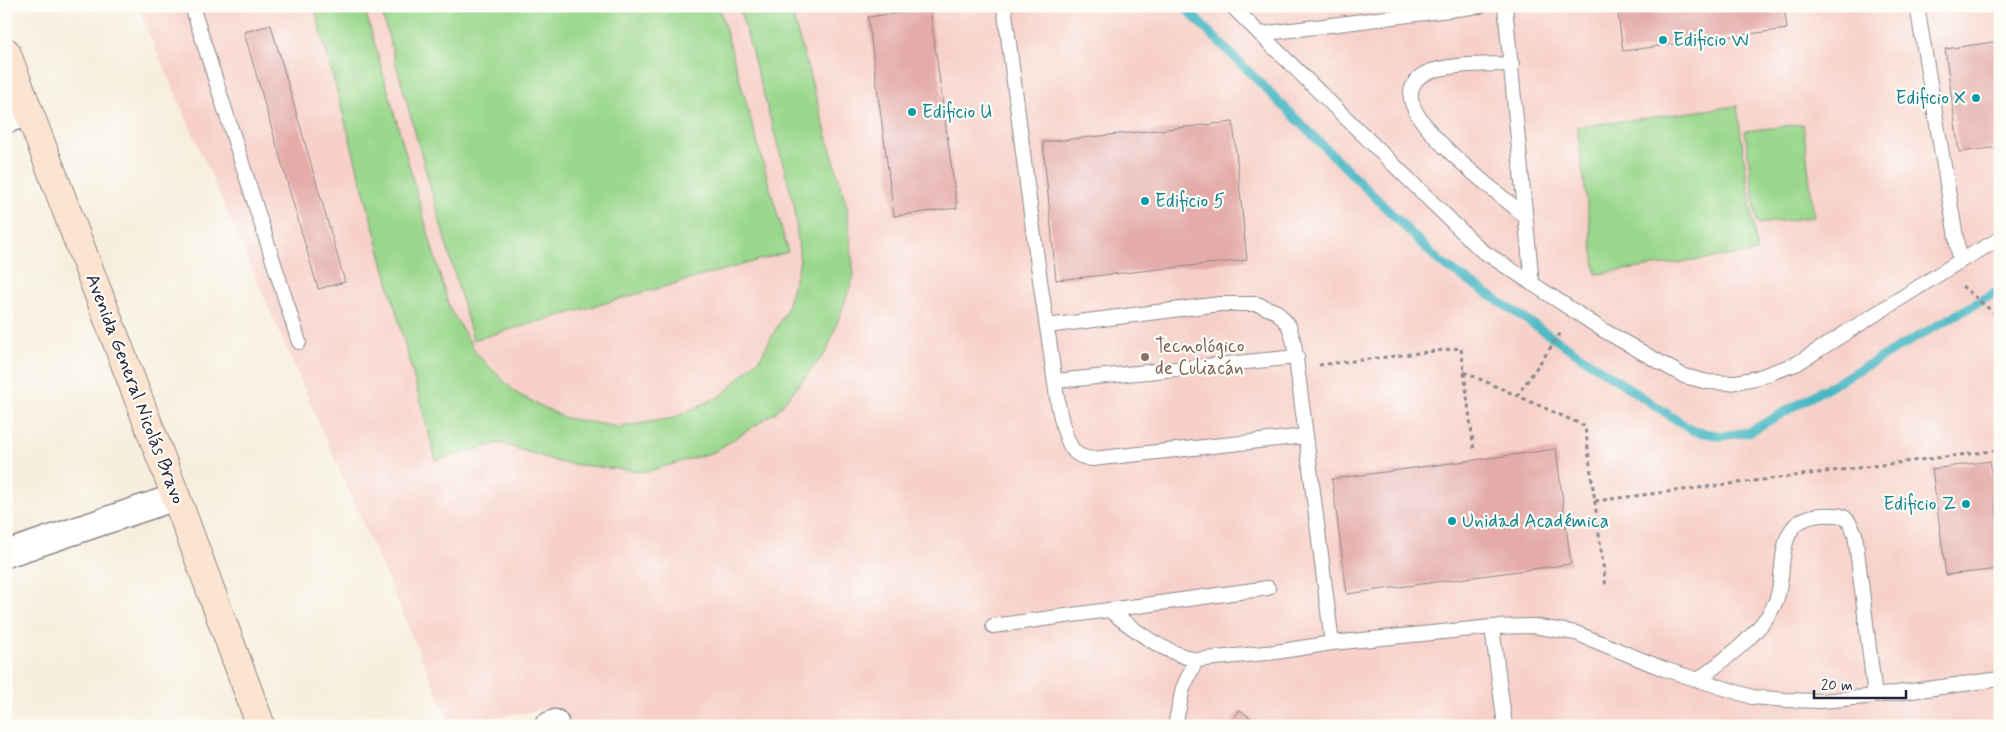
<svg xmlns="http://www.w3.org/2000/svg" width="2006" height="732" viewBox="0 0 2006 732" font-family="Mynerve,sans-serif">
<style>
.built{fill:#f7d1c9}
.green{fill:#9ad78c;stroke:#5e7c64}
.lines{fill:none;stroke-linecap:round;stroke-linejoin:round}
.stream{stroke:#4ab8c4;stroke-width:9}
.building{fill:#e4aba9}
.service-casing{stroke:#8c888c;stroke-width:16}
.minor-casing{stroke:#8c888c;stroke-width:29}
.secondary-casing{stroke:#8c888c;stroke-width:30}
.path{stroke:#8c888c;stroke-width:3;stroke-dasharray:4 4;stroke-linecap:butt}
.service{stroke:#fff;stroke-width:14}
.minor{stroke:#fff;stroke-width:26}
.secondary{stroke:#fde4d0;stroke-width:28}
.culture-dot{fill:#0f9aa8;stroke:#fdfcf7;stroke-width:2}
.education-dot{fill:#8d6e63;stroke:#fdfcf7;stroke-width:2}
.labels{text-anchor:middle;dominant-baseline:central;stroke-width:4.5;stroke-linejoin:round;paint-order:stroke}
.culture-label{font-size:19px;fill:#0d838f;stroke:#fdfcf7;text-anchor:start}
.education-label{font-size:19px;fill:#785e54;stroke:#fdfcf7;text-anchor:start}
.street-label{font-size:19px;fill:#22223b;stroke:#fdfcf7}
</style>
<rect width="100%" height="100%" fill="#fdfcf7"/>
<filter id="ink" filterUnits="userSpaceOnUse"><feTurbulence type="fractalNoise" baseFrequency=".02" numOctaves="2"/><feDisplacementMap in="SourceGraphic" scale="10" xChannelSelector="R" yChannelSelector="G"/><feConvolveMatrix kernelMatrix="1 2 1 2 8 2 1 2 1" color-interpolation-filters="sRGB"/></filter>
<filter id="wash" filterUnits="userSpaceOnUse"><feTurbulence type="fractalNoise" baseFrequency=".0096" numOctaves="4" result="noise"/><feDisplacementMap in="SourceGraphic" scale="20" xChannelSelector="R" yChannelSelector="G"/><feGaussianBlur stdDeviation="1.12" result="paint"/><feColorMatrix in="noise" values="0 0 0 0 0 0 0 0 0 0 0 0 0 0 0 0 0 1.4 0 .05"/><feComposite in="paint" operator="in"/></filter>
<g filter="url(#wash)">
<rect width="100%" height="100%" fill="#f7efde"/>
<polygon class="built" points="137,6 2000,6 2000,726 564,726 555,707 451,725"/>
<g class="green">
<polygon points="314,6 364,6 449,307 477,354 516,393 565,418 619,427 674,418 722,395 760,358 786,311 800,261 794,204 739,6 790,6 847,207 854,276 827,351 776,412 714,452 646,472 562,463 500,443 436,460"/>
<polygon points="380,6 719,6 788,252 473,340"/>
<polygon points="1737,106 1757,252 1596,274 1577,127"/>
<polygon points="1803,124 1814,217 1757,224 1745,131"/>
</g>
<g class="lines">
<polyline class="stream" points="1183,6 1440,262 1693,431 1721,436 1749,432 2000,290"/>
</g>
<g id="blocks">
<g class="building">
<polygon points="1617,6 1784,6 1787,29 1623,51"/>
<polygon points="930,9 957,208 894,216 868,17"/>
<polygon points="271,25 345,282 318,289 244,32"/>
<polygon points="2000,41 2000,147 1959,152 1945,49"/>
<polygon points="1233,122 1247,260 1056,280 1043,142"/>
<polygon points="1556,449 1571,564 1347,594 1332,479"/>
<polygon points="1990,461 2000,540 2000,569 1946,575 1932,469"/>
<polygon points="1240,710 1261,726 1228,726"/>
</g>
</g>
</g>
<g filter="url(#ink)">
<use href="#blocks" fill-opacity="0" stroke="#8c888c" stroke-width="1"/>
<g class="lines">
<defs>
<g id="service">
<polyline points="192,6 299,342"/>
<path d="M1004,6C1019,116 1031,225 1048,334C1053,362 1057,419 1069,443C1074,454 1080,457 1092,459L1306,436L1332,643L1276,652L1196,660L1183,688L1175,726"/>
<polyline points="1232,6 1260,34 1480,6"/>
<polyline points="1505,6 1532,284"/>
<polyline points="1260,34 1481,250 1603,330 1684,376 1708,382 1731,383 1756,378 1796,364 1960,261 1917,6"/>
<path d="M1512,64C1487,65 1447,63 1424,74C1414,79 1408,91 1412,103C1423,137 1497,192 1525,216"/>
<polyline points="1960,261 2000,239"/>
<polyline points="1047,326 1220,304 1257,304 1277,312 1289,326 1294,343 1306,436"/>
<polyline points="1056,381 1297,357"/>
<path d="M1109,610C1139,633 1159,650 1196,660"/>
<polyline points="993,626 1268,588"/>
<polyline points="1492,627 1505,726"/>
<polyline points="1332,643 1492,627 1533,626 1576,633 1664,669 1752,697 1786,700 1821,701 1875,696 2000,679"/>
<path d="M1698,680C1724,659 1755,639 1772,609C1793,574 1764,510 1835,515C1847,515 1850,523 1855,534L1875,696"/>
</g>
<g id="minor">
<polyline points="6,120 28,112"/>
<polyline points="6,554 176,497"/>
<polyline points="548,726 555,723"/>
</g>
<polyline id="secondary" points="6,52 176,497 261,726"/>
</defs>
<use href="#service" class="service-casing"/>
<use href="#minor" class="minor-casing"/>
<use href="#secondary" class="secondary-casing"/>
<g class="path">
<polyline points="1962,286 2000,318"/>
<polyline points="1319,365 1461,348 1474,451"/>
<polyline points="1464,372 1585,426 1606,588"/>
<polyline points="1517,396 1562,331"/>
<polyline points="1595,501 2000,450"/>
</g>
<use href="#service" class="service"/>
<use href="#minor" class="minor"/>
<use href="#secondary" class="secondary"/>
</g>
</g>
<g class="culture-dot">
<circle cx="1663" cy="40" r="5"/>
<circle cx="1976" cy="98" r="5"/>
<circle cx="912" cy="112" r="5"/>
<circle cx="1145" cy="201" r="5"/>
<circle cx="1966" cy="504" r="5"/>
<circle cx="1452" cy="521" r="5"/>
</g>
<circle class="education-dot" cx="1145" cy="357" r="5"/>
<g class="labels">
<g class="culture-label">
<text x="1673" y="40">Edificio W</text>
<text x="1966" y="98" text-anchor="end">Edificio X</text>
<text x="922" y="112">Edificio U</text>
<text x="1155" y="201">Edificio 5</text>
<text x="1956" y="504" text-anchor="end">Edificio Z</text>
<text x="1462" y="521">Unidad Académica</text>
</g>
<g class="education-label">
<text x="1155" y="346">Tecnológico<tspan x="1155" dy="22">de Culiacán</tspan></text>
</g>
<g class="street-label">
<text transform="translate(135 389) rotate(69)">Avenida General Nicolás Bravo</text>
</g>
</g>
<rect width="2006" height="732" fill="none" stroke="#fdfcf7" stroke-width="25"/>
<path d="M1814 690v8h92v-8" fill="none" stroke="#22223b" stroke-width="2.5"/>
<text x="1821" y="690" font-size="15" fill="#22223b" stroke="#fdfcf7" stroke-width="4" paint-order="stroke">20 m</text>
</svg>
